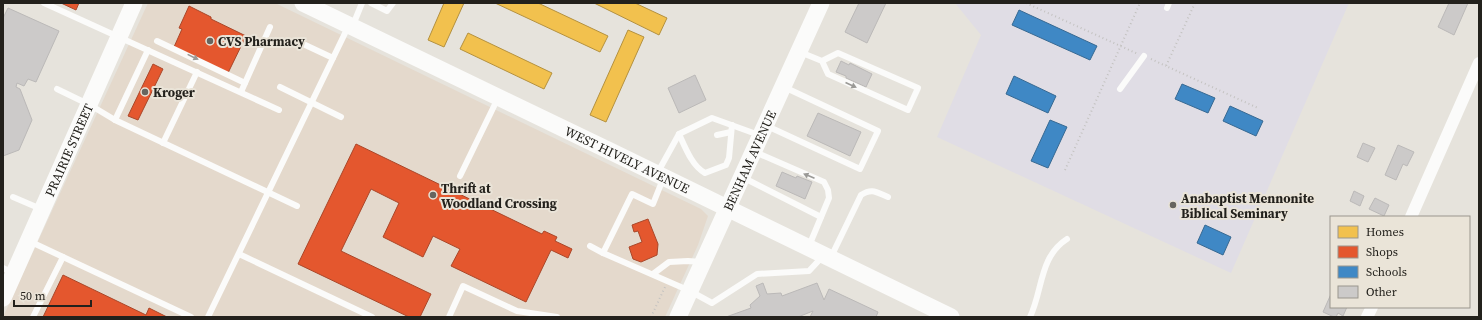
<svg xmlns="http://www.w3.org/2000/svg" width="1482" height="320" viewBox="0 0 1482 320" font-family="'Source Serif 4',serif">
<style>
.commercial{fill:#e4d9cc}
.education{fill:#e0dde5}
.homes{fill:#f2c14e;stroke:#b4913f}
.shops{fill:#e4572e;stroke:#aa4729}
.schools{fill:#3f88c5;stroke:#376992}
.building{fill:#cccac9;stroke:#bbb9b8}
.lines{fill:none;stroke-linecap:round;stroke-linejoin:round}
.path{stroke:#c3c2c0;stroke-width:2;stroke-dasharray:1 3;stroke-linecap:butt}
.lane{stroke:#fbfbfa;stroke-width:6}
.street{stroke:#fbfbfa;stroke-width:12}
.secondary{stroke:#fbfbfa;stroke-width:17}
.oneway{fill:#9a9996}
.poi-dot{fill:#67655f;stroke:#eae4d8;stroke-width:1.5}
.labels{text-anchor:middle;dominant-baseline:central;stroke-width:4;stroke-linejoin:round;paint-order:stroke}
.poi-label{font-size:13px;font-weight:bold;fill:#23211c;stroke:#eae4d8;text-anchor:start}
.street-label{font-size:13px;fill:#23211c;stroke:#eae4d8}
</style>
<rect width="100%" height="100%" fill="#e6e3dc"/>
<polygon class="commercial" points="148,3 275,3 701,209 708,216 698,245 665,317 3,317"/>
<polygon class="education" points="955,3 1349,3 1231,273 937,137 981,35"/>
<g class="homes">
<polygon points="444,3 464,3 444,47 428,40"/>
<polygon points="495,3 538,3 608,36 600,52"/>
<polygon points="594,3 635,3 667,18 659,35"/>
<polygon points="628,30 644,37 606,122 590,115"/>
<polygon points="468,33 552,73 544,89 460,49"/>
</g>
<g class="shops">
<polygon points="61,3 79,3 76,10"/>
<polygon points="189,6 211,17 211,19 246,36 228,73 174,47 182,29 179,28"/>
<polygon points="153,64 163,69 138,120 128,116"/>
<polygon points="356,144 542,234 544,231 557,237 555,241 572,249 568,258 551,250 526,302 451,266 460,249 433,236 423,257 383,237 399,203 371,189 341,251 431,294 420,317 409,317 298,264"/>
<polygon points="648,219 658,244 657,255 641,262 633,259 629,247 642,242 638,231 634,232 632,225"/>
<polygon points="63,275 146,315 149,308 167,317 43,317"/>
</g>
<g class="schools">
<polygon points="1019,10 1097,46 1090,60 1012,25"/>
<polygon points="1014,76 1056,96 1048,113 1006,94"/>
<polygon points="1182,84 1215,98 1208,113 1175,99"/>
<polygon points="1230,106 1263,121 1256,136 1223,121"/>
<polygon points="1050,120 1067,127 1048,168 1031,161"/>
<polygon points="1205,225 1231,237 1223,255 1197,243"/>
</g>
<g class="building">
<polygon points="859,3 886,3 867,43 845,32"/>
<polygon points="1449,3 1468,3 1454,35 1438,27"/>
<polygon points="8,8 59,31 36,82 28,79 24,86 17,83 16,87 20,89 32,120 19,150 3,156 3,18"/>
<polygon points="841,61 849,65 850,63 872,74 866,87 846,78 846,76 836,72"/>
<polygon points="695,75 706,100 679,113 668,88"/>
<polygon points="818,113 861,132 850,156 807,136"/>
<polygon points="1363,143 1375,148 1368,162 1357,157"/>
<polygon points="1398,145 1414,152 1407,166 1403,164 1396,180 1385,175"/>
<polygon points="782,172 796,178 797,176 812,182 805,199 776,186"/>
<polygon points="1354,191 1364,196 1360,206 1350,201"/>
<polygon points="1375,198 1389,205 1384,216 1369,209"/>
<polygon points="763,283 767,294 781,293 782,296 817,283 824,300 829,289 878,312 876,317 810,317 813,311 798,317 726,317 751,308 750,305 760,296 756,286"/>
<polygon points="1331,294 1331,307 1347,307 1343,316 1338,313 1336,317 1334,317 1323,312"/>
</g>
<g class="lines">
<g class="path">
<polyline points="1026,3 1138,54"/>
<polyline points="1195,3 1166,66 1258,108"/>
<polyline points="1151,59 1166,66"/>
<polyline points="1065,170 1140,3"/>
<polyline points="651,317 665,287"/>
</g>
<g class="lane">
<polyline points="44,3 279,110"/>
<polyline points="371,3 387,11 393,3"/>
<polyline points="1167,8 1169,3"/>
<polyline points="353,25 362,3"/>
<polyline points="157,41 245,83"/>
<polyline points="301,43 333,58"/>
<polyline points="800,52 822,61 828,74 908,110 918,88 838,53 822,61"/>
<polyline points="280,87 341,117"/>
<polyline points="57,89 90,105 115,120 297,206"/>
<polyline points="1120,89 1144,56"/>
<polyline points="241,92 270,27"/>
<polyline points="115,120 148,50"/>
<polyline points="767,126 860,169 878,131 784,87"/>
<path d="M679,134C685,147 692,166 705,173L726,165L729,158L732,125"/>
<polyline points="717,135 731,132"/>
<polyline points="163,143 197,72"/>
<polyline points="755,152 824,182 828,190 829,198 809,246"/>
<polyline points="658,172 679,134 712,118 759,135"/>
<polyline points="460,176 498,98"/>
<polyline points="742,177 821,217"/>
<polyline points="13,197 41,209"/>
<polyline points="29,241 191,317"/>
<polyline points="590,246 603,253 632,194 653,204 663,179"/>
<polyline points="603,253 690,291 712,303 757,274 809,271 823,256"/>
<polyline points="239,254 372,317"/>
<path d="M831,257L861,195C872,188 876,192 888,197"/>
<polyline points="3,268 13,273"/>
<polyline points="653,274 669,262 688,261 701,262"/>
<polyline points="33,317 63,257"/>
<polyline points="208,317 348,27"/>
<polyline points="449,317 463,286 517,311 557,317"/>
<path d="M1030,317C1043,290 1039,257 1067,239"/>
</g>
<g class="street">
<polyline points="1411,217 1479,63"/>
<polyline points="1367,317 1372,307"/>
</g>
<g class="secondary">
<path id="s1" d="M303,3L612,152L951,317"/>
<path id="s2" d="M3,298L134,3"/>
<path id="s3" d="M678,317L821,3"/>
</g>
</g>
<defs><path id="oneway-solid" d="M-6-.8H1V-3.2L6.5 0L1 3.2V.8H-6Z"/></defs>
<g class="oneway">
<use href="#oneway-solid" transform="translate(193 57) rotate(26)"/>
<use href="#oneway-solid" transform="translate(851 85) rotate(24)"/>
<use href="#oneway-solid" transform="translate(809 176) rotate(-157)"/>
</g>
<g class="poi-dot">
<circle cx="210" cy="41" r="4"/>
<circle cx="145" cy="92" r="4"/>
<circle cx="433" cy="195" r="4"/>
<circle cx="1173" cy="205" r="4"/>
</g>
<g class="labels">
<g class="poi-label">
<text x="218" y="41">CVS Pharmacy</text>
<text x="153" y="92">Kroger</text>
<text x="441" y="188">Thrift at<tspan x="441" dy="15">Woodland Crossing</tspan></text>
<text x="1181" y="198">Anabaptist Mennonite<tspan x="1181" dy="15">Biblical Seminary</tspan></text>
</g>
<g class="street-label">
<text stroke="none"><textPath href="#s2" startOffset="162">PRAIRIE STREET</textPath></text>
<text stroke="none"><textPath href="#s1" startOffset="360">WEST HIVELY AVENUE</textPath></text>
<text stroke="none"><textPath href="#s3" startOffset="172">BENHAM AVENUE</textPath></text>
</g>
</g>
<rect width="1482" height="320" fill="none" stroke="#23211c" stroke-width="8"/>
<rect x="1330" y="216" width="140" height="92" fill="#eae4d8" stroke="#9a968d"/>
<rect x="1338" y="226" width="20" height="12" fill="#f2c14e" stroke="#9a968d"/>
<text x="1366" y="236" font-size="12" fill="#23211c">Homes</text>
<rect x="1338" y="246" width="20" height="12" fill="#e4572e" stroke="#9a968d"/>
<text x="1366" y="256" font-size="12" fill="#23211c">Shops</text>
<rect x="1338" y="266" width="20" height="12" fill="#3f88c5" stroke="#9a968d"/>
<text x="1366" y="276" font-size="12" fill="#23211c">Schools</text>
<rect x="1338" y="286" width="20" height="12" fill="#cccac9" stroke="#9a968d"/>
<text x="1366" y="296" font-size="12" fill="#23211c">Other</text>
<path d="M14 300v6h77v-6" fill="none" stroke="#23211c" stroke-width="2"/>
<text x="20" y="300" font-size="12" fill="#23211c" stroke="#eae4d8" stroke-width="3" paint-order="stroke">50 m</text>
</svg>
